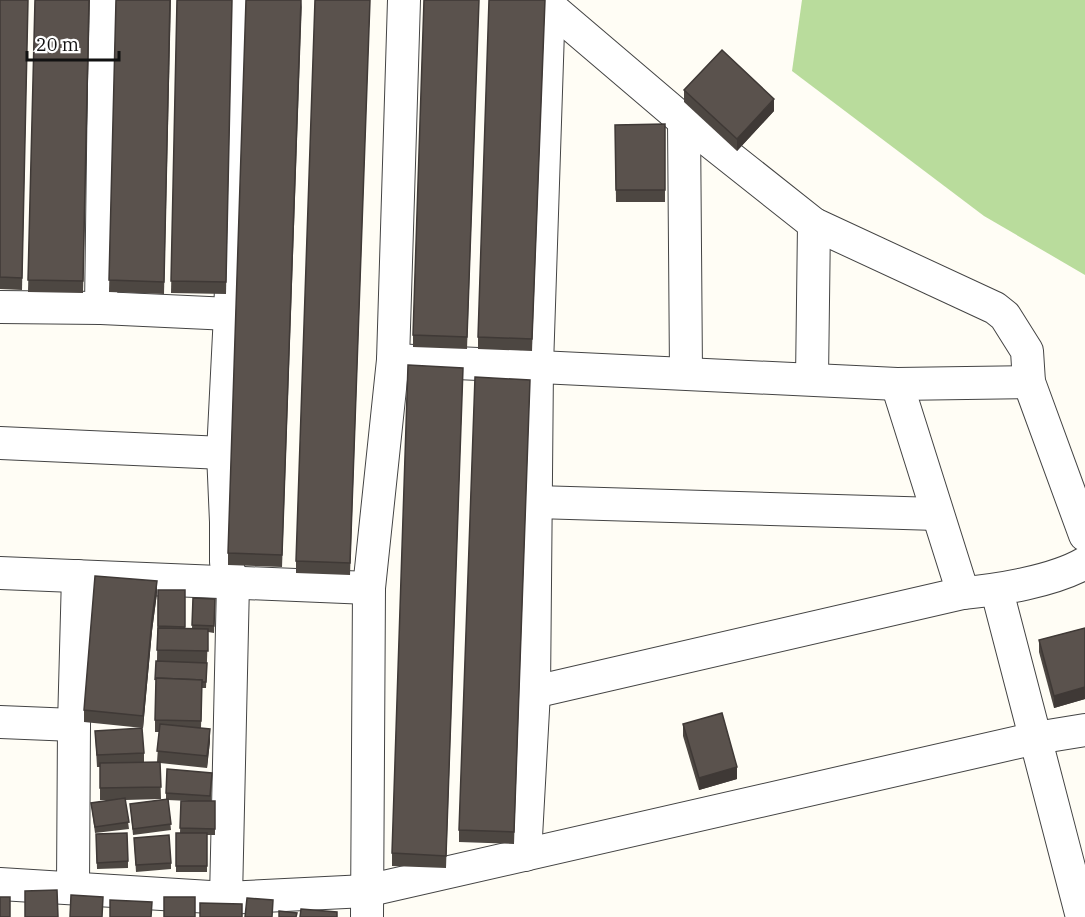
<svg xmlns="http://www.w3.org/2000/svg" width="1085" height="917" viewBox="0 0 1085 917" font-family="'IBM Plex Serif',serif">
<style>
.forest{fill:#b9dc9c}
.lines{fill:none;stroke-linecap:round;stroke-linejoin:round}
.minor-casing{stroke:#444;stroke-width:34}
.minor{stroke:#fff;stroke-width:32}
.wall{fill:#4d4742}
.shaded-wall{fill:#3f3936}
.building{fill:#5a524d;stroke:#3f3936;stroke-width:1.5}
</style>
<rect width="100%" height="100%" fill="#fffdf5"/>
<polygon class="forest" points="802,0 1085,0 1085,275 984,216 792,71"/>
<g class="lines">
<defs>
<g id="minor">
<polyline points="549,6 684,121 814,224 995,308 1005,316 1027,351 1029,382 1085,535"/>
<polyline points="684,121 686,373"/>
<polyline points="0,307 101,308 230,314"/>
<polyline points="101,308 105,0"/>
<polyline points="393,360 897,384 1029,382"/>
<polyline points="812,379 814,224"/>
<polyline points="897,384 963,593"/>
<polyline points="0,443 223,453"/>
<polyline points="536,502 937,514"/>
<polyline points="0,573 369,588"/>
<polyline points="997,591 1082,917"/>
<path d="M534,692L963,593C999,590 1054,581 1085,563"/>
<polyline points="0,722 74,725"/>
<polyline points="525,855 534,692 537,366 549,0"/>
<polyline points="0,884 226,898 366,891 1036,738 1085,730"/>
<polyline points="73,887 74,725 78,576"/>
<polyline points="226,898 233,583 226,562 226,522 223,453 230,314 242,0"/>
<polyline points="367,917 369,588 393,360 404,0"/>
</g>
</defs>
<use href="#minor" class="minor-casing"/>
<use href="#minor" class="minor"/>
</g>
<g class="wall">
<polygon points="0,0 28,0 22,290 0,289"/>
<polygon points="35,0 90,0 83,293 28,292"/>
<polygon points="116,0 171,0 164,294 109,292"/>
<polygon points="177,0 232,0 226,294 171,293"/>
<polygon points="302,0 282,567 228,565 228,553"/>
<polygon points="370,0 350,575 296,573 296,561"/>
<polygon points="479,0 467,349 413,347 413,335"/>
<polygon points="545,0 532,351 478,349 478,337"/>
<polygon points="684,90 774,111 737,151 684,102"/>
<polygon points="665,124 665,202 616,202 615,125"/>
<polygon points="463,368 446,868 392,866 392,853"/>
<polygon points="530,380 514,844 459,842 459,830"/>
<polygon points="158,590 185,590 185,629 192,629 193,598 215,599 214,633 208,632 206,688 202,688 201,728 210,741 207,768 160,763 161,799 125,800 129,829 95,833 91,803 111,800 100,800 100,767 97,767 95,731 144,753 144,763 157,762 159,732 155,732 155,720 157,661"/>
<polygon points="157,593 152,631 143,728 84,722 84,710"/>
<polygon points="1085,628 1085,699 1054,708 1039,652 1039,640"/>
<polygon points="683,724 737,779 699,790 683,736"/>
<polygon points="212,779 211,801 215,801 215,835 207,835 207,872 176,872 176,833 180,833 181,801 189,801 168,800 171,830 133,835 130,804 166,799 166,793"/>
<polygon points="96,834 128,861 128,868 97,869"/>
<polygon points="134,838 171,863 171,869 136,872"/>
</g>
<g class="shaded-wall">
<polygon points="774,99 774,111 737,151 737,139"/>
<polygon points="157,581 157,593 152,631 143,728 143,716 152,619"/>
<polygon points="1085,687 1085,699 1054,708 1054,696"/>
<polygon points="210,729 210,741 207,768 207,756"/>
<polygon points="737,767 737,779 699,790 699,778"/>
</g>
<g class="building">
<polygon points="0,0 28,0 22,278 0,277"/>
<polygon points="35,0 89,0 83,281 28,280"/>
<polygon points="116,0 170,0 164,282 109,280"/>
<polygon points="177,0 232,0 226,282 171,281"/>
<polygon points="246,0 301,0 282,555 228,553"/>
<polygon points="315,0 370,0 350,563 296,561"/>
<polygon points="424,0 479,0 467,337 413,335"/>
<polygon points="489,0 545,0 532,339 478,337"/>
<polygon points="722,50 774,99 737,139 684,90"/>
<polygon points="665,124 665,190 616,190 615,125"/>
<polygon points="408,365 463,368 446,856 392,853"/>
<polygon points="475,377 530,380 514,832 459,830"/>
<polygon points="95,576 157,581 152,619 143,716 84,710"/>
<polygon points="158,590 185,590 185,627 158,626"/>
<polygon points="193,598 215,599 214,626 192,625"/>
<polygon points="158,628 208,629 208,651 157,650"/>
<polygon points="1085,628 1085,687 1054,696 1039,640"/>
<polygon points="156,661 207,663 206,682 202,682 202,680 156,678 155,680"/>
<polygon points="156,678 202,680 201,721 155,720"/>
<polygon points="722,713 737,767 699,778 683,724"/>
<polygon points="160,724 210,729 207,756 157,751"/>
<polygon points="142,728 144,753 97,755 95,731"/>
<polygon points="160,762 161,787 100,788 100,763"/>
<polygon points="167,769 212,773 210,796 166,793"/>
<polygon points="125,798 129,822 95,827 91,803"/>
<polygon points="168,799 171,824 133,829 130,804"/>
<polygon points="181,801 215,801 215,829 180,828"/>
<polygon points="127,833 128,861 97,863 96,834"/>
<rect x="176" y="833" width="31" height="33"/>
<polygon points="169,835 171,863 136,865 134,838"/>
<polygon points="57,890 58,917 25,917 25,891"/>
<polygon points="71,895 103,897 102,917 70,917"/>
<rect x="0" y="897" width="10" height="20"/>
<rect x="164" y="897" width="31" height="20"/>
<polygon points="247,898 273,900 272,917 245,917"/>
<polygon points="110,900 152,902 151,917 110,917"/>
<polygon points="200,903 242,904 242,917 200,917"/>
<polygon points="301,909 337,912 337,917 300,917"/>
<polygon points="279,911 297,913 296,917 279,917"/>
</g>
<path d="M27 51v9h92v-9" fill="none" stroke="#111111" stroke-width="3"/>
<text x="36" y="51" font-size="18" fill="#111111" stroke="#ffffff" stroke-width="4.5" paint-order="stroke">20 m</text>
</svg>
